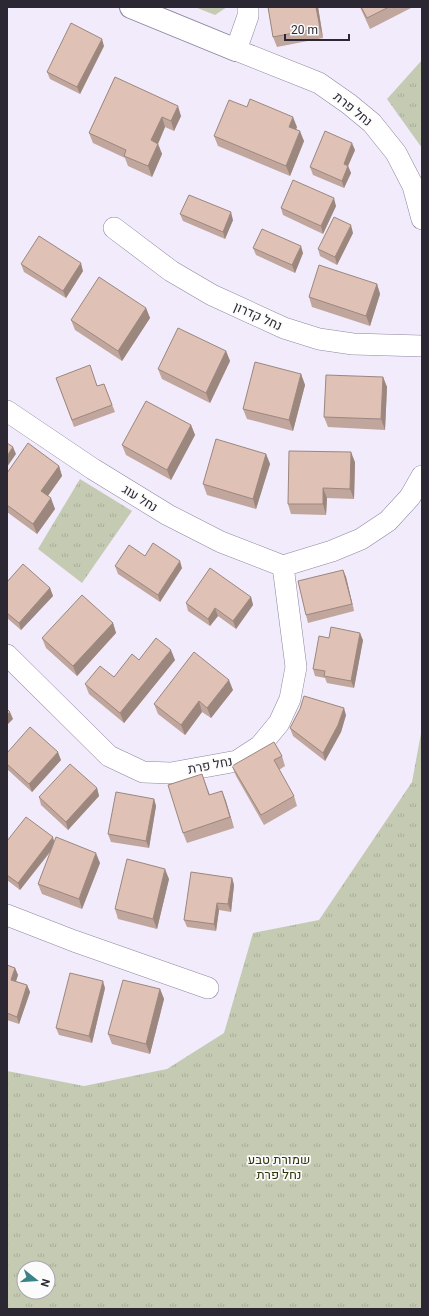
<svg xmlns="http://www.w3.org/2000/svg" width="429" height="1316" viewBox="0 0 429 1316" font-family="Roboto,Heebo,sans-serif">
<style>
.park{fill:url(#park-tufts);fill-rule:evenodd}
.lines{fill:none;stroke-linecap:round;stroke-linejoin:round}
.street-casing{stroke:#8f869f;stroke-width:22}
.secondary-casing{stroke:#8f869f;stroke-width:24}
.street{stroke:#fff;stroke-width:21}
.secondary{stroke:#fff;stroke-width:22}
.wall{fill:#c0a69c}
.shaded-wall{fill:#9c877f}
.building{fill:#dfc1b5;stroke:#9c877f}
.labels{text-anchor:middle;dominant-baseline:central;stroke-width:3.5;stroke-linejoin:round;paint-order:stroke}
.street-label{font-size:13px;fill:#2c2833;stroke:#fbfbfb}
.park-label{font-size:13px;fill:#32370b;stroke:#fbfbfb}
</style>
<defs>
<pattern id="park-tufts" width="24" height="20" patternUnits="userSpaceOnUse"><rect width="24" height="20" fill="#c5cab2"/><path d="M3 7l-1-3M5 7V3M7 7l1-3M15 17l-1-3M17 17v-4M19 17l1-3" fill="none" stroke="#a9ae9a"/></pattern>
</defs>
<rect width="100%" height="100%" fill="#f1ebfc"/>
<g class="park">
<polygon points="195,7 227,7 215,15"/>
<polygon points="422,60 422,148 387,99"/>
<polygon points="80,479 132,511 82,583 38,549"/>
<path d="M422,728V1309H7V1071L84,1086L167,1069L224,1033L253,933L319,920L412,782ZM24,1268H48V1292H24Z"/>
</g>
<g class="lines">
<defs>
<g id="street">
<polyline points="248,7 248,16 236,50 319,83 349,104 372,123 396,153 413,186 422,219"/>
<polyline points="114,228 171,271 212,295 284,328 319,339 353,344 422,346"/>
<polyline points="7,411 93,469 168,515 221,542 283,566"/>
<polyline points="283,566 332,551 361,539 388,521 410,497 422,476"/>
<polyline points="7,655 109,756 143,772 171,773 237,761 260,746 279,723 290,699 296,667 283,566"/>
<polyline points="7,915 74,941 208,988"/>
</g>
<polyline id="secondary" points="131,7 236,50"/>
</defs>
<use href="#street" class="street-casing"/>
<use href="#secondary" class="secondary-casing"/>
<use href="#street" class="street"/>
<use href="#secondary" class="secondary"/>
</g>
<g class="wall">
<polygon points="268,7 318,7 323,38 277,47 273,37"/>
<polygon points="360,7 411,7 411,8 370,29"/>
<polygon points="104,46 80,94 50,79 47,72"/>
<polygon points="115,77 181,116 174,131 165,127 158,144 162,154 152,177 128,166 125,158 93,143 89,133"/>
<polygon points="297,127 296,129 304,141 290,176 218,146 214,136"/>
<polygon points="355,150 348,166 351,173 344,188 313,175 310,167"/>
<polygon points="336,206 323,234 283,215 281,208"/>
<polygon points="180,214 233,220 225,239 183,221"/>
<polygon points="353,233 337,265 320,256 318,249"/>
<polygon points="253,248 303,253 295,273 256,255"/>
<polygon points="21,264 83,271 66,298 24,272"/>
<polygon points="377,284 380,294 370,326 312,307 309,297"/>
<polygon points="146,308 150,318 122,361 75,330 71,320"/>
<polygon points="226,351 230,361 210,403 162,379 158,369"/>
<polygon points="301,374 305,385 293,431 247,419 243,409"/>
<polygon points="383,377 387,387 385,430 328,427 324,417"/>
<polygon points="56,378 97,386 104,384 115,412 74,427"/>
<polygon points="191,425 195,435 171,480 126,455 122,445"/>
<polygon points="266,454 270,464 256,509 207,495 203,484"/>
<polygon points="355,462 354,499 327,498 326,515 291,514 288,504"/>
<polygon points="59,466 62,476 48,496 55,509 37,534 7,512 7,473"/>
<polygon points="115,566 182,568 160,602 118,574"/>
<polygon points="343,570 346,577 354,611 308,623 306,615"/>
<polygon points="7,582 50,588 53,596 21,630 7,618"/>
<polygon points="251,597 253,605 236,629 218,616 210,626 188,611 186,603"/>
<polygon points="113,623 116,633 77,676 46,648 42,638"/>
<polygon points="329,638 363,640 354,688 327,683 325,678 315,676 313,669"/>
<polygon points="139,660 175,660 124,723 89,694 85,684 114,677"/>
<polygon points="233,690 211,718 202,712 185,735 158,714 154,704"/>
<polygon points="346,715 341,732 325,761 293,736 290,728"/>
<polygon points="7,753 61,760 32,792 7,769"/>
<polygon points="282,756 285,766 279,770 294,796 297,806 264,825 236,776 232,766"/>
<polygon points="202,774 210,795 222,791 234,828 187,843 183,833"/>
<polygon points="97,788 99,796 68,830 41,805 39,797"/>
<polygon points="154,799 156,806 149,848 111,842 108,834"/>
<polygon points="7,841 54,842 100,863 82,909 42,894 38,884 52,850 20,890 7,880"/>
<polygon points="232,878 234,885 231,912 219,910 216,931 187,927 184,920"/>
<polygon points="169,879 157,929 118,919 115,909"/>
<polygon points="7,965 15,968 18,975 16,981 27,985 30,992 19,1024 7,1020"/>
<polygon points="105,988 92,1043 59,1035 56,1028"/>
<polygon points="160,989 164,999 150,1054 112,1044 108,1034"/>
</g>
<g class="shaded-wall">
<polygon points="316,7 318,7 323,38 320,28"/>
<polygon points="102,39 104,46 80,94 77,87"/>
<polygon points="178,106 181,116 174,131 171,121"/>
<polygon points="162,117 165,127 155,151 151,140"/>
<polygon points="293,117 297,127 293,137 289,127"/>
<polygon points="300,131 304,141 290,176 286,166"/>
<polygon points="352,143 355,150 348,166 351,173 344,188 342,181 344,164"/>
<polygon points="158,144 162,154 152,177 148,166"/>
<polygon points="334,198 336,206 323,234 321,226"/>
<polygon points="231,212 233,220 225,239 223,232"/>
<polygon points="351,225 353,233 337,265 335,257"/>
<polygon points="301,246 303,253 295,273 292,265"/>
<polygon points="81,263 83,271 66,298 63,291"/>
<polygon points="377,284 380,294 370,326 366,316"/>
<polygon points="146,308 150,318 122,361 118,351"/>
<polygon points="226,351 230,361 210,403 206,393"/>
<polygon points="301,374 305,385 293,431 289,420"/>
<polygon points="383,377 387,387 385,430 381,419"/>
<polygon points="191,425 195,435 171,480 167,470"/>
<polygon points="13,447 16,454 7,467 7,456"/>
<polygon points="351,452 355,462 354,499 350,489"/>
<polygon points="266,454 270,464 256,509 253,499"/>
<polygon points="59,466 62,476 44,501 41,491"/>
<polygon points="323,488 327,498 326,515 323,504"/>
<polygon points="51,498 55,509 37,534 33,524"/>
<polygon points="180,561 182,568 160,602 158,595"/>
<polygon points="343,570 346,577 354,611 352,604"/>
<polygon points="50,588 53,596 21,630 19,623"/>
<polygon points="251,597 253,605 236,629 233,621"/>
<polygon points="215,608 218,616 210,626 208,619"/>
<polygon points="113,623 116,633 77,676 73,666"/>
<polygon points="360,633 363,640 354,688 351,681"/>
<polygon points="171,650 175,660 124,723 120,713"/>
<polygon points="229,680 233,690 211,718 207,708"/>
<polygon points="199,701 202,712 185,735 181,725"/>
<polygon points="344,708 346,715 341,732 325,761 323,753"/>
<polygon points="10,712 13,719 7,725 7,715"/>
<polygon points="58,752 61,760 32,792 29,784"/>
<polygon points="97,788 99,796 68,830 66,822"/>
<polygon points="222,791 226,801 234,828 230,817"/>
<polygon points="154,799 156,806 149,848 146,841"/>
<polygon points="53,837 55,845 20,890 18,883"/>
<polygon points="96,853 100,863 82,909 79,899"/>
<polygon points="165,869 169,879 157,929 153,919"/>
<polygon points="232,878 234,885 231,912 228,904"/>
<polygon points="217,903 219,910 216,931 214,924"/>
<polygon points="15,968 18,975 14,987 11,980"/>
<polygon points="103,981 105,988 92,1043 89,1036"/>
<polygon points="27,985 30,992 19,1024 17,1017"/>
<polygon points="160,989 164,999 150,1054 146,1044"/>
</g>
<g class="building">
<polygon points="268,7 316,7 320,28 273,37"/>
<polygon points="361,7 389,7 367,18"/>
<polygon points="71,23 102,39 77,87 47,72"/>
<polygon points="115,77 178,106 171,121 162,117 151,140 158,144 148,166 124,156 126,150 89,133"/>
<polygon points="250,99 293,117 289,127 300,131 286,166 214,136 229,100 247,107"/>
<polygon points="325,131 352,143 344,164 348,166 342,181 310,167"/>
<polygon points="293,180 334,198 321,226 281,208"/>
<polygon points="189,195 231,212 223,232 180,214"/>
<polygon points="334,217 351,225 335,257 318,249"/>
<polygon points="262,229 301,246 292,265 253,248"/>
<polygon points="39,236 81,263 63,291 21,264"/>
<polygon points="319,265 377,284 366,316 309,297"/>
<polygon points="99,277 146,308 118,351 71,320"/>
<polygon points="178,328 226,351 206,393 158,369"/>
<polygon points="255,362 301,374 289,420 243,409"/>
<polygon points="90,365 97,386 104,384 112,405 72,420 56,378"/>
<polygon points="326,375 383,377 381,419 324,417"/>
<polygon points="146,401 191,425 167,470 122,445"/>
<polygon points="216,439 266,454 253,499 203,484"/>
<polygon points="7,443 13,447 7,456"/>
<polygon points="28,443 59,466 41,491 51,498 33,524 7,505 7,473"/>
<polygon points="289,451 351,452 350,489 323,488 323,504 288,504"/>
<polygon points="153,543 180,561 158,595 115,566 129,545 145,556"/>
<polygon points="23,564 50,588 19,623 7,613 7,582"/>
<polygon points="210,568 251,597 233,621 215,608 208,619 186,603"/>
<polygon points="343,570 352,604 306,615 298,581"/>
<polygon points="82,595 113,623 73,666 42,638"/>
<polygon points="331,627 360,633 351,681 324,676 325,671 313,669 319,636 329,638"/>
<polygon points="156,638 171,650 120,713 85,684 100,666 114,677 132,654 139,660"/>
<polygon points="194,652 229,680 207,708 199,701 181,725 154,704"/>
<polygon points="304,696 344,708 338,725 323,753 290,728 300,709"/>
<polygon points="7,709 10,712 7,715"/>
<polygon points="30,727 58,752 29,784 7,764 7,753"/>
<polygon points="274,742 282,756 274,760 294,796 261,815 232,766"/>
<polygon points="70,764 97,788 66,822 39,797"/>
<polygon points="202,774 209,795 222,791 230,817 183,833 168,785"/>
<polygon points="116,792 154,799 146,841 108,834"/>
<polygon points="26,817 53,837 18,883 7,875 7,841"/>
<polygon points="56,837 96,853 79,899 38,884"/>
<polygon points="127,859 165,869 153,919 115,909"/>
<polygon points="191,872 232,878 228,904 217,903 214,924 184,920"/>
<polygon points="7,965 15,968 11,980 27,985 17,1017 7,1013"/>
<polygon points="70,973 103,981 89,1036 56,1028"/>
<polygon points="123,980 160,989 146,1044 108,1034"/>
</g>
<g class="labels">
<g class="street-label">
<text transform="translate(353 109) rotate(39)">נחל פרת</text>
<text transform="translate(258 316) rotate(24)">נחל קדרון</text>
<text transform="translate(140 498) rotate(32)">נחל עוג</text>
<text transform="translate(210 765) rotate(-11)">נחל פרת</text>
</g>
<g class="park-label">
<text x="279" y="1159">שמורת טבע<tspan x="279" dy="15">נחל פרת</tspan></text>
</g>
</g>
<rect width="429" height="1316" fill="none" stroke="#2c2833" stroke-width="16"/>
<g transform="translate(36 1280) rotate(107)"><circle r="19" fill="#fbfbfb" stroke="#a8a7ab"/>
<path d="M0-3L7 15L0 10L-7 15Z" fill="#3a8288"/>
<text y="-6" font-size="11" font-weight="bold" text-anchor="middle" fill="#2c2833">N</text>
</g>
<path d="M285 34v6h64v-6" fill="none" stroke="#2c2833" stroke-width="2"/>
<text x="291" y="34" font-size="12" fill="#2c2833" stroke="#fbfbfb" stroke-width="3" paint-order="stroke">20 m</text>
</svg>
